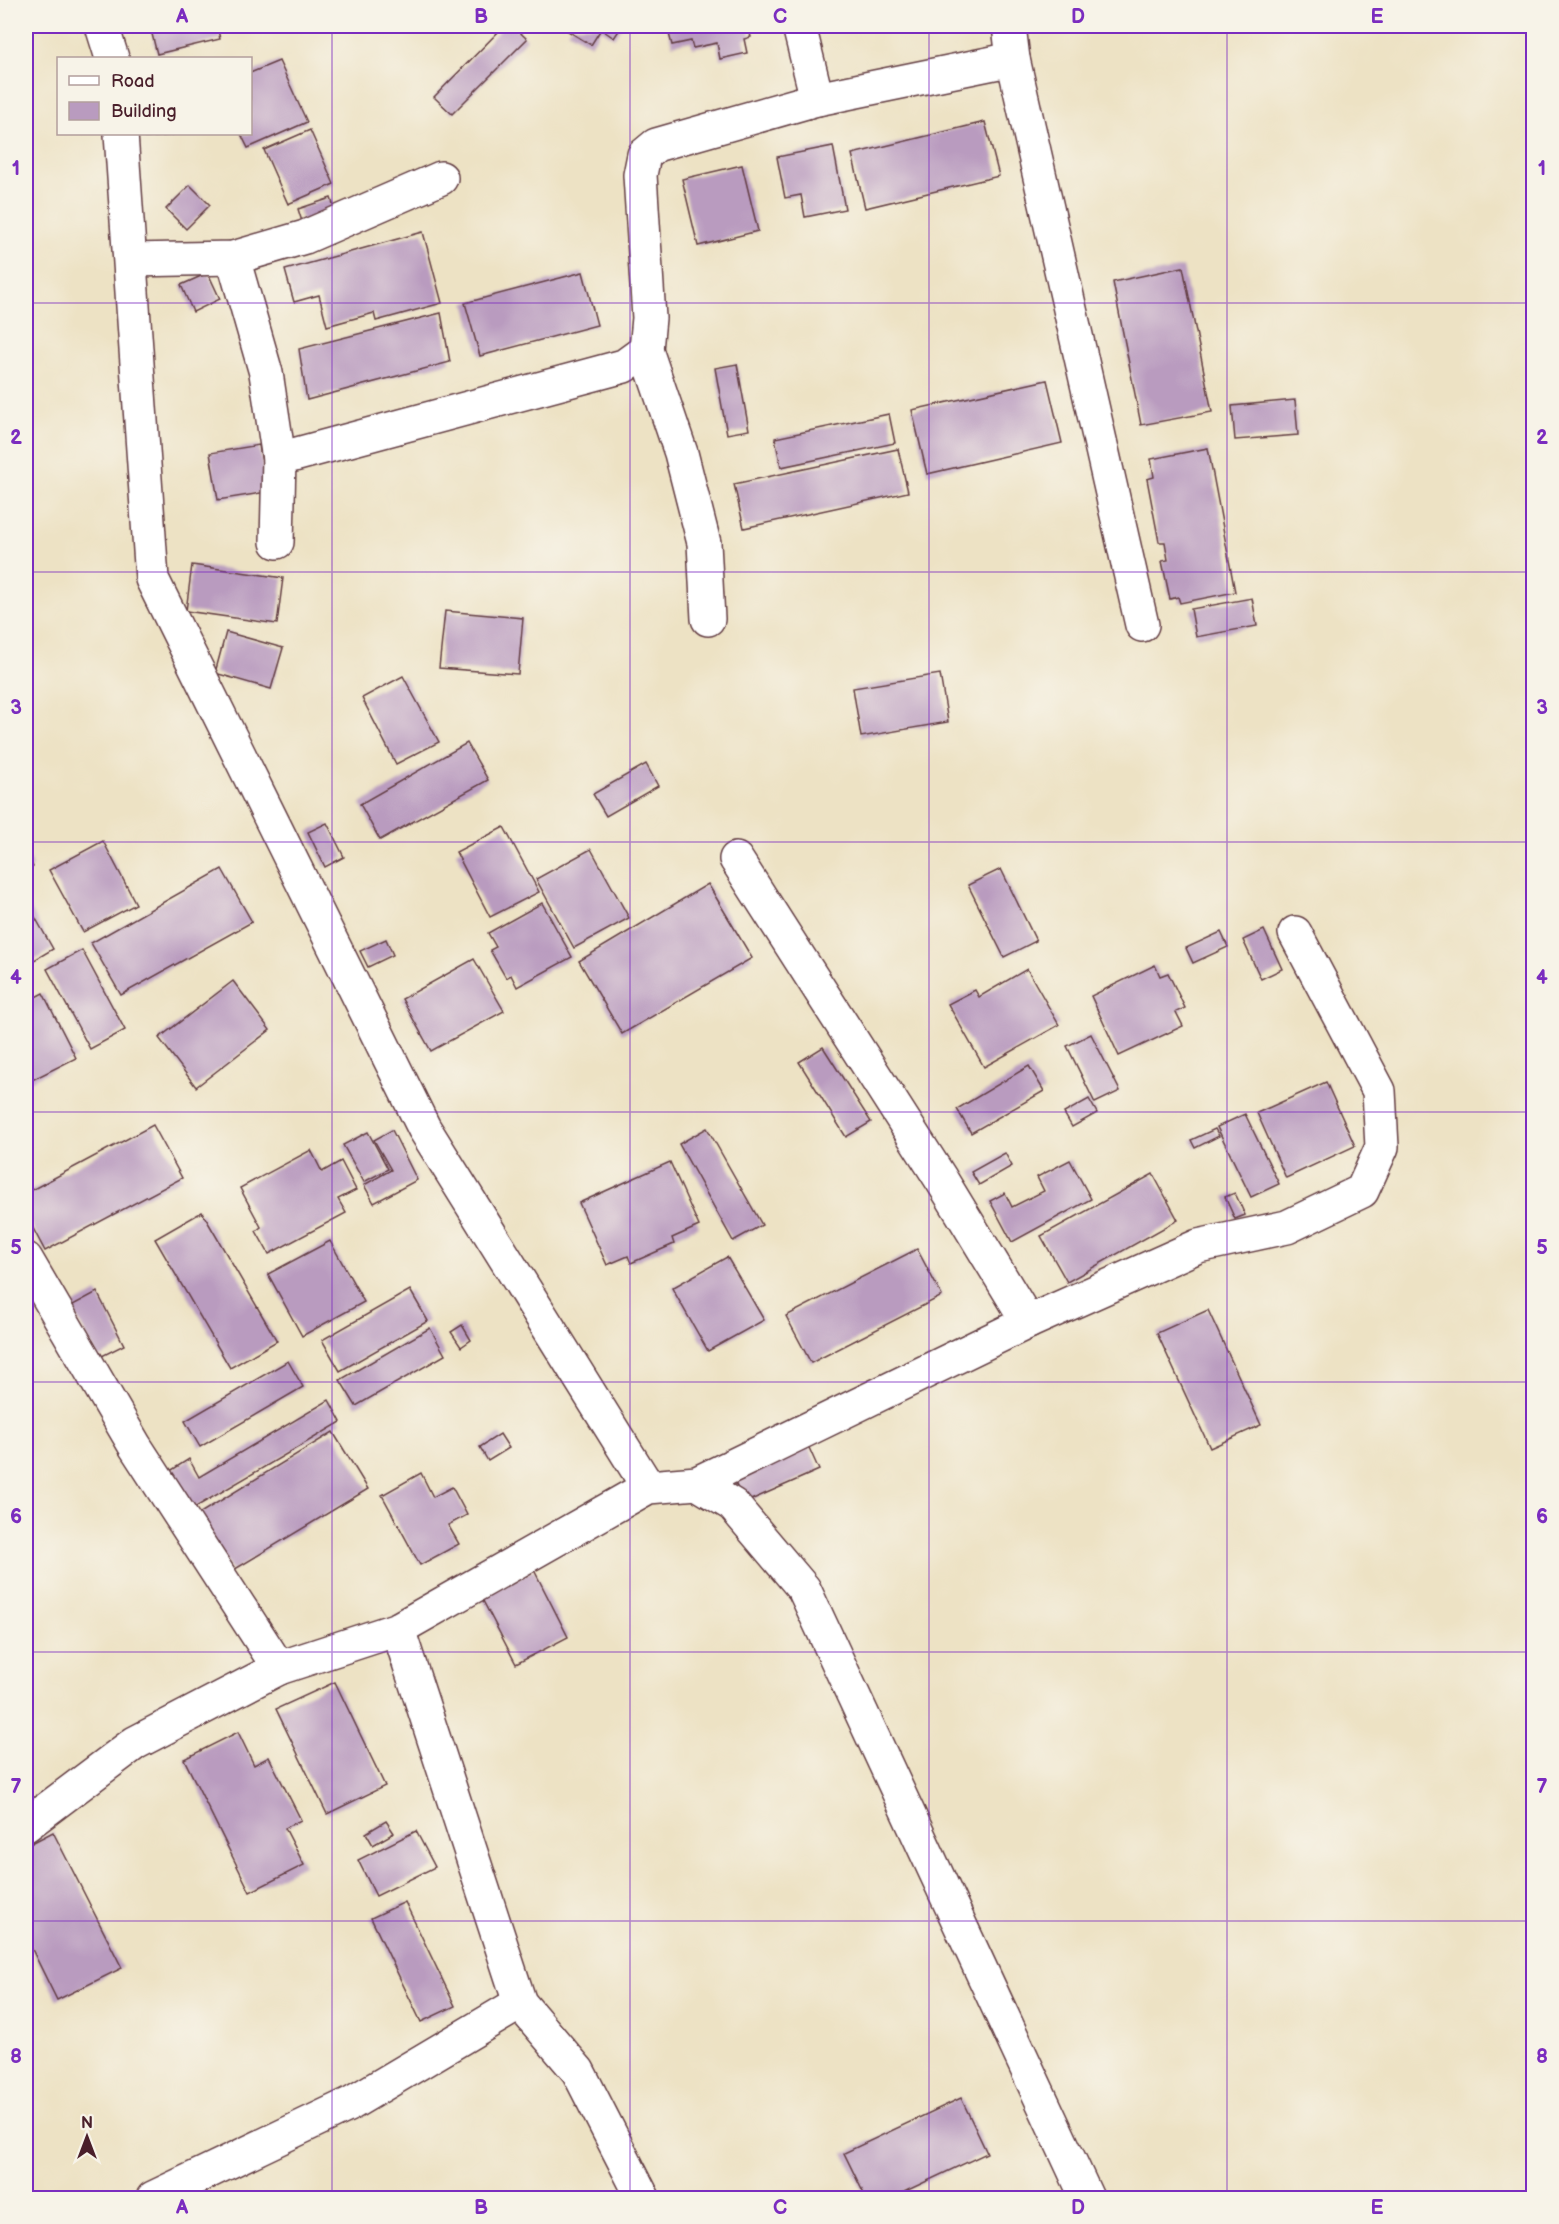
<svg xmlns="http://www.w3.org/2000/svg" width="1559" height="2224" viewBox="0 0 1559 2224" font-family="'Balsamiq Sans',sans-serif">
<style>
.building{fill:#b99bbf}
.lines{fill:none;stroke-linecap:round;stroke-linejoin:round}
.minor-casing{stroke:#623c42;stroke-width:36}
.minor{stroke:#fff;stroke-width:33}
.grid{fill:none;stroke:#7b2cbf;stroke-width:1.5;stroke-opacity:0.55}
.neatline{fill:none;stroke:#7b2cbf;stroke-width:2}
.grid-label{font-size:20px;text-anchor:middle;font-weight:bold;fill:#7b2cbf}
</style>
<rect width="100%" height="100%" fill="#f7f3e8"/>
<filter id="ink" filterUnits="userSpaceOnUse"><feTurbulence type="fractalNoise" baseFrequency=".0167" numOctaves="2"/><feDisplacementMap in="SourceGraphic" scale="12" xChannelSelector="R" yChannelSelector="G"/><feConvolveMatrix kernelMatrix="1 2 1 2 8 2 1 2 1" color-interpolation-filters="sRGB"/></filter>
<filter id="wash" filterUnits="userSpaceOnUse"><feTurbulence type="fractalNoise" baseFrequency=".008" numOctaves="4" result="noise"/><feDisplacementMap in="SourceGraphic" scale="24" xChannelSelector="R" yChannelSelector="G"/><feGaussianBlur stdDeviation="1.35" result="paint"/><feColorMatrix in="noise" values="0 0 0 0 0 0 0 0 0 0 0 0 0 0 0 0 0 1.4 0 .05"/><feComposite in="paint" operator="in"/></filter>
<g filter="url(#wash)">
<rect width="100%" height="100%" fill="#ede2c4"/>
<g id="blocks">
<g class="building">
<polygon points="150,26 217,26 220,39 157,54"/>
<polygon points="504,26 513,26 527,39 452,114 434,97"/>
<polygon points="572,26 622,26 614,38 601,29 591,45 568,31"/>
<polygon points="667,26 748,26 751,37 744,39 747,53 720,59 717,43 693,48 691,41 672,45"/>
<polygon points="279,61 307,122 248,148 241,134 250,134 250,73"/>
<polygon points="985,122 999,176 865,208 852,154"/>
<polygon points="310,130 334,184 288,204 264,150"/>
<polygon points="145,134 172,134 172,135 145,138"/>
<polygon points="833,146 845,209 805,217 801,195 785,198 777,157"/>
<polygon points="742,165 758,231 698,246 682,179"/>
<polygon points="190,185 210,205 186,229 166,209"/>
<polygon points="331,198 337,216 304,228 298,209"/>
<polygon points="423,232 442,303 376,321 374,313 327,326 319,295 294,302 285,270"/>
<polygon points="1183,267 1212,412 1141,425 1113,282"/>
<polygon points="583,272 597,325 480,356 465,303"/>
<polygon points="208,273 220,299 193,312 181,285"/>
<polygon points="441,313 450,362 307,400 299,349"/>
<polygon points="737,364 749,430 727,434 715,368"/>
<polygon points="1047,380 1062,443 927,474 912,410"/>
<polygon points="1295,400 1298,435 1235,440 1232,406"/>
<polygon points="889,414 895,443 781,467 775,438"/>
<polygon points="259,445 267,492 218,500 210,453"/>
<polygon points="1208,448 1235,592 1180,603 1178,597 1170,599 1162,561 1168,560 1165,542 1159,542 1147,479 1154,477 1151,459"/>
<polygon points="898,449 908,492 744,528 734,484"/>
<polygon points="192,565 283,578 277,624 186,611"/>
<polygon points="1252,598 1257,626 1196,637 1191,609"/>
<polygon points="445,611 523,618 518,674 439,668"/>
<polygon points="226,632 283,648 271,689 215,673"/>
<polygon points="940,674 948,722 861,737 853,688"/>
<polygon points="403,676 439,742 396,764 362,698"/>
<polygon points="467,743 488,780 380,840 360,804"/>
<polygon points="646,764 658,786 606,816 593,794"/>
<polygon points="327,823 344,857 325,867 308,832"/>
<polygon points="504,827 539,892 490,917 456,852"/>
<polygon points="103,841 136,904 83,932 49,870"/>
<polygon points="591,849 629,918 574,948 536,879"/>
<polygon points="26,853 33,867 26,871"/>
<polygon points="222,869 252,922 121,995 91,943"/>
<polygon points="1001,869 1036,941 1004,957 968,885"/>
<polygon points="708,884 752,958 622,1034 579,961"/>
<polygon points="26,901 53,949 26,965"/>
<polygon points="542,903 572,957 517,987 511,975 506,978 490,950 496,947 488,933"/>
<polygon points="1264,930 1282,969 1261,979 1243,940"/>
<polygon points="1221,932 1228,947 1193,963 1186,948"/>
<polygon points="386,939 393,955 368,967 360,951"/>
<polygon points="82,950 125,1030 90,1049 47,969"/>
<polygon points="474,959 504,1011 431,1051 402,999"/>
<polygon points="1155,965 1160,976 1168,973 1185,1008 1176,1012 1183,1026 1119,1056 1091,996"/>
<polygon points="1027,969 1059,1025 984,1067 948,1004 975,990 979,997"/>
<polygon points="233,981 270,1030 196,1087 159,1038"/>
<polygon points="43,993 76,1058 26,1083 26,1002"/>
<polygon points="1091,1034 1120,1091 1095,1103 1067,1046"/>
<polygon points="823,1047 871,1122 846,1137 799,1062"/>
<polygon points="1029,1066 1044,1091 971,1133 957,1109"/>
<polygon points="1326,1082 1355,1146 1286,1178 1257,1113"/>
<polygon points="1089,1099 1097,1113 1072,1127 1064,1113"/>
<polygon points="1245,1114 1279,1184 1251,1197 1217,1127"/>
<polygon points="153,1125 182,1178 45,1251 26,1215 26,1193"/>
<polygon points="707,1128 762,1225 733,1241 679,1144"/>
<polygon points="1215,1129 1219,1136 1195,1148 1191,1140"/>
<polygon points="392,1130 417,1180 374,1203 364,1185 391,1170 374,1140"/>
<polygon points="368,1132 388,1169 364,1182 343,1145"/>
<polygon points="311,1150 322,1172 341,1161 356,1190 338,1199 346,1213 269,1254 256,1231 261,1227 240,1188"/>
<polygon points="1005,1153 1012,1166 979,1185 971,1172"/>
<polygon points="1070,1160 1091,1199 1012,1242 990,1201 1005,1193 1012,1207 1044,1191 1037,1177"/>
<polygon points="670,1162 699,1226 672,1238 674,1244 631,1263 628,1256 607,1265 579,1203"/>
<polygon points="1153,1174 1178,1220 1067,1282 1041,1236"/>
<polygon points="1235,1193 1245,1215 1235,1219 1225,1197"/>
<polygon points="202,1212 277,1341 230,1368 155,1239"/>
<polygon points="330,1241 364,1302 302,1336 268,1274"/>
<polygon points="917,1249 942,1296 811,1363 786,1316"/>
<polygon points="727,1257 764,1320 708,1351 672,1288"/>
<polygon points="410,1290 428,1321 340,1371 322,1340"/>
<polygon points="97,1292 124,1345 98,1358 71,1306"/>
<polygon points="1208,1310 1261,1425 1210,1448 1157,1333"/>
<polygon points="462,1325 471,1340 461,1347 451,1332"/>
<polygon points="430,1328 445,1355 356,1406 340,1380"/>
<polygon points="288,1361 303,1387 200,1447 185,1421"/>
<polygon points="329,1400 341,1422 189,1511 167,1473 189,1459 199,1477"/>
<polygon points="333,1432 368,1489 232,1571 197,1515"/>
<polygon points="500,1434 509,1448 488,1461 480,1447"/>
<polygon points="806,1441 819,1470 744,1503 731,1473"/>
<polygon points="421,1473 433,1497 452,1487 467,1515 448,1525 459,1544 420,1565 382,1495"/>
<polygon points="534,1570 568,1637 516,1664 481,1597"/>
<polygon points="335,1682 385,1786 327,1814 276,1709"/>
<polygon points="238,1732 254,1765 269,1757 301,1820 285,1828 304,1865 250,1892 184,1759"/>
<polygon points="386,1821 394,1833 373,1845 366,1833"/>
<polygon points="416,1831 435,1867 376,1896 358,1860"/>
<polygon points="53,1832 122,1968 57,2000 26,1937 26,1846"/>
<polygon points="405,1902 455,2006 421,2022 371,1918"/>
<polygon points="961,2098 987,2153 891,2198 866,2198 844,2153"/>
</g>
</g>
</g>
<g filter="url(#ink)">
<use href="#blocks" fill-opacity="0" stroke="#623c42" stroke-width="1.5"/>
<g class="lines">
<defs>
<g id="minor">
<polyline points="102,26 112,58"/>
<polyline points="799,26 817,99"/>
<polyline points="1009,26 1013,59"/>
<polyline points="121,134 152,579 424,1128 648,1487"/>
<polyline points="233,258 266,373 279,459 277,542"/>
<polyline points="131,260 233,258 305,237 441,178"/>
<polyline points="646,350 681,453 704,543 708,619"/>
<polyline points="279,459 624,366 646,350 649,318 640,175 644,155 656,145 817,99 1013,59 1142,625"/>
<polyline points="736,859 941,1179 1028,1322"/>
<polyline points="26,1259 135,1446 279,1668 398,1629 648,1487 697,1483 1028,1322 1198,1246 1287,1227 1362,1191 1382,1147 1379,1091 1295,933"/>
<polyline points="697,1483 733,1505 804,1589 1087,2198"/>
<polyline points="398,1629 520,2003 578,2071 643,2198"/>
<polyline points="26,1825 135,1743 279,1668"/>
<polyline points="153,2198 350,2104 520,2003"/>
</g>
</defs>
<use href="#minor" class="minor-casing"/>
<use href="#minor" class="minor"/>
</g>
</g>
<path class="grid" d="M332,26V2198M630,26V2198M929,26V2198M1227,26V2198M26,303H1534M26,572H1534M26,842H1534M26,1112H1534M26,1382H1534M26,1652H1534M26,1921H1534"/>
<rect width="1559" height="2224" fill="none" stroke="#f7f3e8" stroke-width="66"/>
<rect x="57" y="57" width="195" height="78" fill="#f7f3e8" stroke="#b29e9c" stroke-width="1.5"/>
<rect x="69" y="76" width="30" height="9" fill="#ffffff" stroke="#b29e9c" stroke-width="1.5"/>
<text x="111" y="87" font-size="18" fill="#4a1f2b">Road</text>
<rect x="69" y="102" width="30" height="18" fill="#b99bbf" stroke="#b29e9c" stroke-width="1.5"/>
<text x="111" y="117" font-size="18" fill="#4a1f2b">Building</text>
<g transform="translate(87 2137)" stroke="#f7f3e8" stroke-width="4.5" paint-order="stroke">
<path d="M0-4.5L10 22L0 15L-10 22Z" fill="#4a1f2b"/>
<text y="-9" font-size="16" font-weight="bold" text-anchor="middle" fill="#4a1f2b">N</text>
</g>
<rect x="33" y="33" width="1493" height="2158" class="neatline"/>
<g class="grid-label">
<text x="182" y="23">A</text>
<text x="481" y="23">B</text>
<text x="780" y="23">C</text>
<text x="1078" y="23">D</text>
<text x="1377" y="23">E</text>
<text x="16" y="175">1</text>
<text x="1542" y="175">1</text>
<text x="16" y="444">2</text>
<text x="1542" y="444">2</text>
<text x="16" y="714">3</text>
<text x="1542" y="714">3</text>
<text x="16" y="984">4</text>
<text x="1542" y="984">4</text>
<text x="16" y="1254">5</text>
<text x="1542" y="1254">5</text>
<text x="16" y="1523">6</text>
<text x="1542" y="1523">6</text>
<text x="16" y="1793">7</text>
<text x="1542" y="1793">7</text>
<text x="16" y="2063">8</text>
<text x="1542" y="2063">8</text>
<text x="182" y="2214">A</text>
<text x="481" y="2214">B</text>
<text x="780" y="2214">C</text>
<text x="1078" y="2214">D</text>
<text x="1377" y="2214">E</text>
</g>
</svg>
